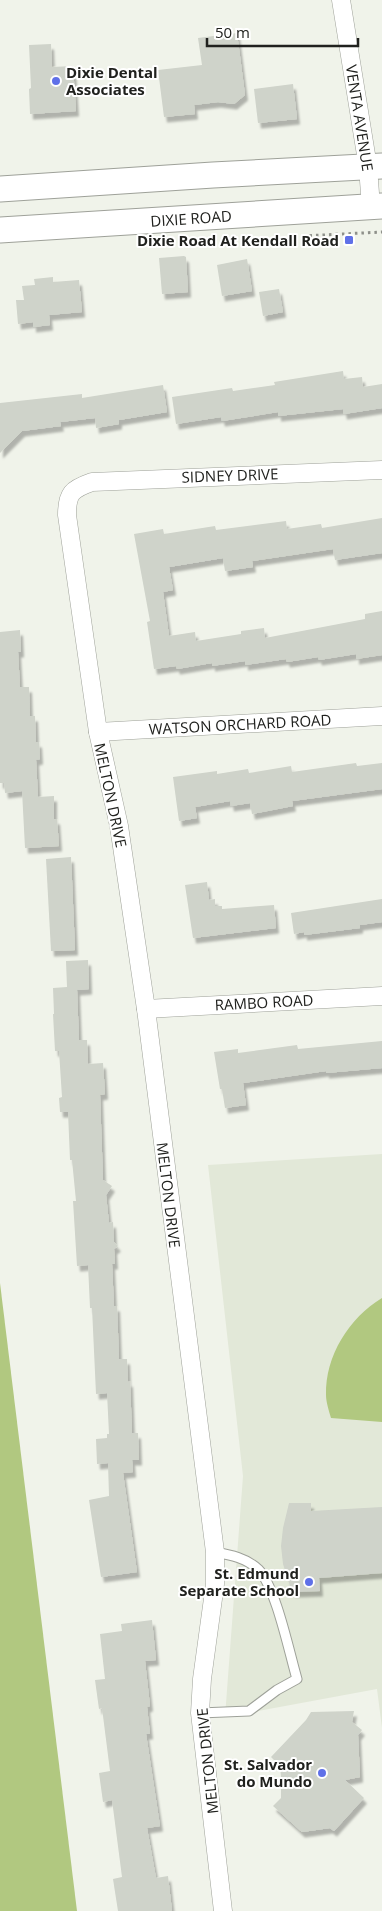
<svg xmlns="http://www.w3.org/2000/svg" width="382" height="1911" viewBox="0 0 382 1911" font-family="'Open Sans',sans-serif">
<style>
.built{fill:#e2e8d8}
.green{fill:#b1c880}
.building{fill:#cfd3ca;filter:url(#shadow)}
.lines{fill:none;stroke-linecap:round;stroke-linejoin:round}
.lane-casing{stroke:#9ea199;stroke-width:11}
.street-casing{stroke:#9ea199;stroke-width:19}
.secondary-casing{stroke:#9ea199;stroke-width:27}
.path{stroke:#8e908a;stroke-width:3;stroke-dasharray:2.5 4;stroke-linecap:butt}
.lane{stroke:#fff;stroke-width:9}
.street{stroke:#fff;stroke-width:18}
.secondary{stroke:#fff;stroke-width:25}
.poi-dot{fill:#5f70e8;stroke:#fff;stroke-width:2}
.labels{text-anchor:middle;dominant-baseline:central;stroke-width:4;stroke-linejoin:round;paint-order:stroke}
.poi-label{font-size:15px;font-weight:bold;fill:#20211e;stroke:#fff;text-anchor:end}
.street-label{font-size:15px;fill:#20211e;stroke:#fff}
</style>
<defs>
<filter id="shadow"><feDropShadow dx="3" dy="5.5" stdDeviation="1" flood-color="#0004"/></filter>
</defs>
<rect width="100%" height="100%" fill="#f0f3ea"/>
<polygon class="built" points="382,1154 382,1728 377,1689 225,1717 243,1476 208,1165"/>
<g class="green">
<polygon points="0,1283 77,1911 0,1911"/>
<path d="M382,1298V1422L331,1418C329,1411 326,1402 326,1395C325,1356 349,1318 382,1298Z"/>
</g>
<g class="building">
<polygon points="237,33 245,95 234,104 218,102 194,105 195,114 164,117 158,70 202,65 198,38"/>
<polygon points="51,44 52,67 73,66 76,111 30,114 29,89 31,88 29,45"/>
<polygon points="293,84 297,119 258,123 254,89"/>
<polygon points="184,256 186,257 188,292 162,294 159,258"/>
<polygon points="247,259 252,291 222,296 217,265"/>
<polygon points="53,277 53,282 79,280 82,312 49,315 50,325 33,327 33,322 18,324 16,300 24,300 22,286 35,285 34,279"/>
<polygon points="279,289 283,312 263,316 259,292"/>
<polygon points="343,371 344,379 362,377 363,387 382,384 382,408 344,414 343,409 278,416 278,412 222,421 221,417 176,424 172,397 232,388 233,391 275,385 274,382"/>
<polygon points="163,385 167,412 119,420 119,424 96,428 95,418 60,422 61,426 22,431 0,453 0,403 82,394 82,398"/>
<polygon points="382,518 382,553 335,560 333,549 252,561 253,567 225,571 223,558 169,567 173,590 163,592 169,636 195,632 196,641 241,634 241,631 264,628 265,638 365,619 365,614 382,611 382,655 356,659 356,654 319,660 318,657 287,662 286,659 245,665 245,661 212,666 212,663 177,669 176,666 154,669 147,622 150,621 134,534 163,529 164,534 215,526 216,530 286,521 287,529 321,524 322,528"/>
<polygon points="20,630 21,652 18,652 20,687 29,687 30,716 35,716 36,742 39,742 40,759 36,760 38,797 54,796 54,819 57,819 59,846 25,848 22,791 5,793 4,783 0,783 0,632"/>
<polygon points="356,763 357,766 382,763 382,789 292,801 293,806 252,814 250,803 231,806 230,801 195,807 197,818 179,821 173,777 217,771 217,774 248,769 249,773 291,766 292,772"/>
<polygon points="71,857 75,950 51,951 46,859"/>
<polygon points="207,882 209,900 215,899 215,906 222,906 222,909 274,905 276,928 193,938 185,885"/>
<polygon points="382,899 382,922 360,925 360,928 304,935 304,932 294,934 291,913"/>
<polygon points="88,960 89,989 77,990 79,1040 87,1040 88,1064 103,1063 105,1094 100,1095 103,1180 112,1186 106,1195 109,1223 113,1222 114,1242 118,1246 114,1249 115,1264 112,1264 114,1306 117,1306 119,1359 127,1359 128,1382 130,1381 132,1433 138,1433 139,1460 132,1460 133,1472 123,1473 137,1572 101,1577 89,1500 109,1496 108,1463 97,1464 96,1439 107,1438 107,1434 109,1434 107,1393 96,1394 92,1308 90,1308 88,1265 77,1266 73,1201 76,1201 72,1160 70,1160 68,1112 60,1112 59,1098 62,1097 59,1051 55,1051 53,1014 54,1014 53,988 67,987 66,961"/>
<polygon points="382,1041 382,1068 326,1073 326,1071 243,1083 246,1105 225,1108 222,1089 220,1089 214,1052 238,1049 238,1053 297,1045 298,1049"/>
<polygon points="289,1503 311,1503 311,1511 382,1507 382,1573 319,1578 320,1591 292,1592 283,1564 281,1546 283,1528"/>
<polygon points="152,1620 156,1660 145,1661 150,1706 147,1707 150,1734 146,1734 160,1826 147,1828 156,1878 168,1876 172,1911 118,1911 113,1879 122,1877 112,1800 103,1802 99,1773 110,1771 102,1708 99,1709 95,1680 105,1679 100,1634 122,1631 121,1624"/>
<polygon points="354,1711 352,1722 362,1730 358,1735 360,1777 345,1780 364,1798 334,1831 330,1828 302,1832 273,1806 281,1798 281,1777 280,1766 271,1757 306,1720 311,1712"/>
</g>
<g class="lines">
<defs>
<path id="lane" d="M200,1713L249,1711L277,1690L297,1679C289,1652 276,1587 258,1569C246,1558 231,1555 215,1552"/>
<g id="street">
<polyline points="341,0 368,167 371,207"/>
<polyline points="98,732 382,716"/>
<polyline points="146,1009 382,996"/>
<path d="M223,1911L200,1713L202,1679L215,1584V1552L146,1009L119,826L98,732L67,515C67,493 72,489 92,482L382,470"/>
</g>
<g id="secondary">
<polyline points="0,189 213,175 382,166"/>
<polyline points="0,230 382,206"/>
</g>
</defs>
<use href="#lane" class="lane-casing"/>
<use href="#street" class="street-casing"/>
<use href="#secondary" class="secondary-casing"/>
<polyline class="path" points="303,236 382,232"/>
<use href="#lane" class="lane"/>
<use href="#street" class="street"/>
<use href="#secondary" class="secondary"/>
</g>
<g class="poi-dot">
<circle cx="56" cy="81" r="5"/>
<rect x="344" y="235" width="10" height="10" rx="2.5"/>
<circle cx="309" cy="1582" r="5"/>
<circle cx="322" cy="1773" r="5"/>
</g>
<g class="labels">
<g class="poi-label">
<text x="66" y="72" text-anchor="start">Dixie Dental<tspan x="66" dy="17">Associates</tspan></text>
<text x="339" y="240">Dixie Road At Kendall Road</text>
<text x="299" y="1573">St. Edmund<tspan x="299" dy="17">Separate School</tspan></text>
<text x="312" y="1764">St. Salvador<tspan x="312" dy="17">do Mundo</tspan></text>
</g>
<g class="street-label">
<text transform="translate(360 118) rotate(81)">VENTA AVENUE</text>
<text transform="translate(191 218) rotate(-4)">DIXIE ROAD</text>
<text transform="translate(230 475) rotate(-2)">SIDNEY DRIVE</text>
<text transform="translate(240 724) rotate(-3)">WATSON ORCHARD ROAD</text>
<text transform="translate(111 795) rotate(78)">MELTON DRIVE</text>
<text transform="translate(264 1002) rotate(-3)">RAMBO ROAD</text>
<text transform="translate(169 1195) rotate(83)">MELTON DRIVE</text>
<text transform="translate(207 1761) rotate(-96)">MELTON DRIVE</text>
</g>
</g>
<path d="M207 38v8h151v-8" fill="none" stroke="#20211e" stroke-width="2.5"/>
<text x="215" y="38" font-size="15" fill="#20211e" stroke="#ffffff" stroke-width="4" paint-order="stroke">50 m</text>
</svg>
